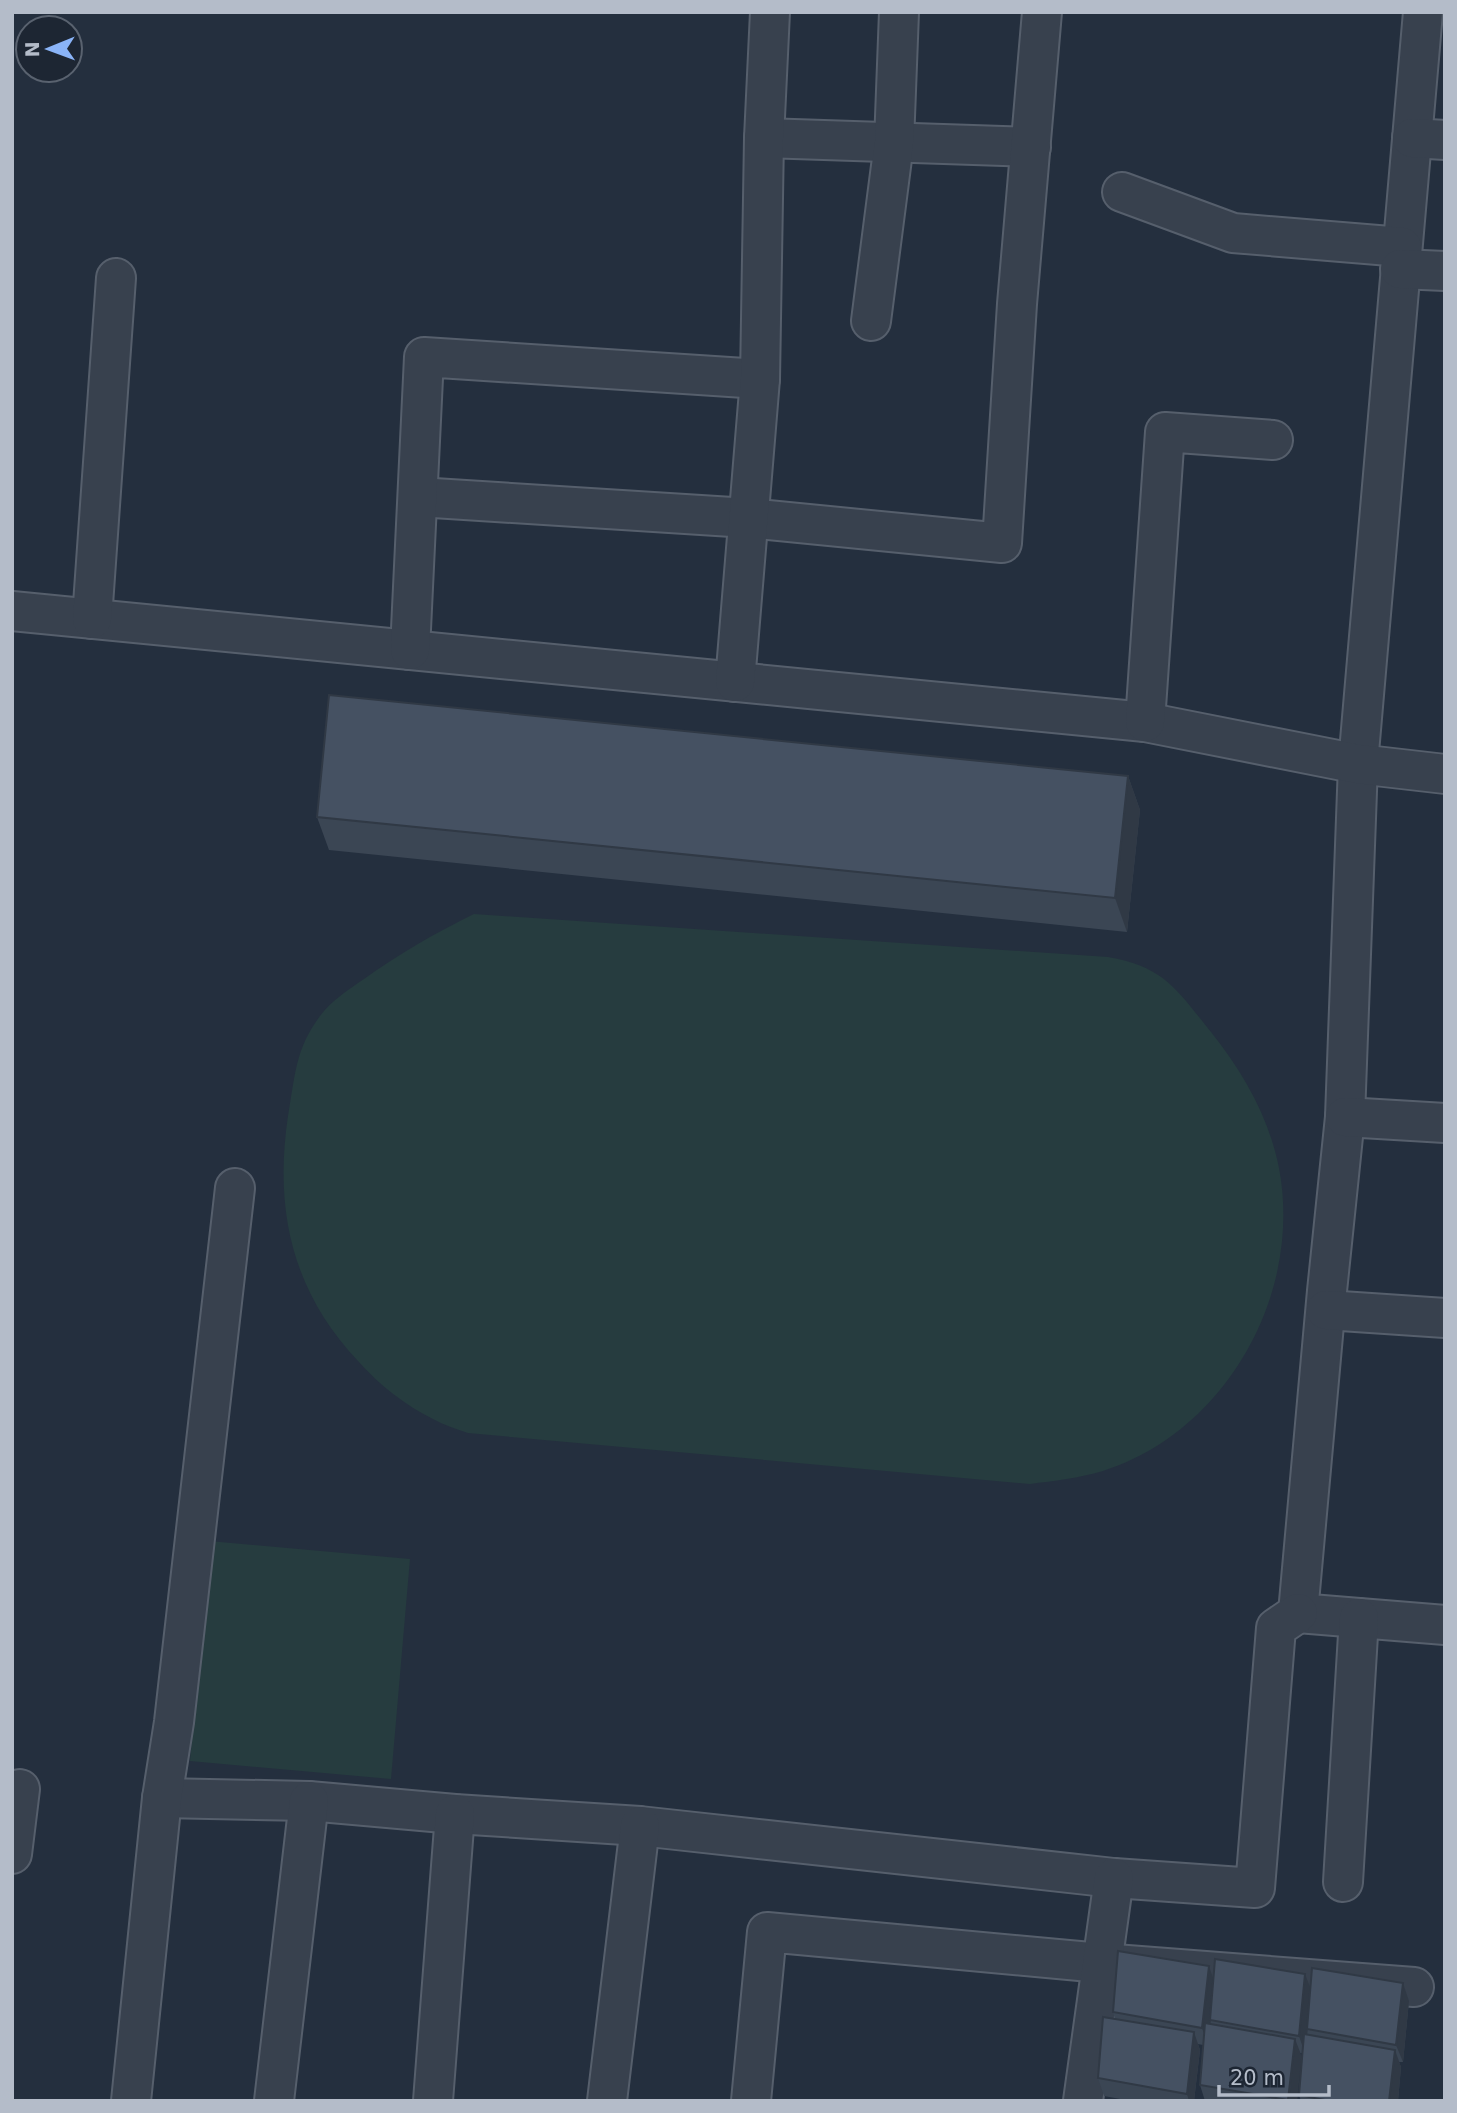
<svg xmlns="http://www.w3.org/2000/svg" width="1457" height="2113" viewBox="0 0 1457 2113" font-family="'DejaVu Sans',sans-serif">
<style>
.green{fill:#263c3f}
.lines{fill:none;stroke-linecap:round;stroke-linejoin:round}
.minor-casing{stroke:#565f6c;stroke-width:42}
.minor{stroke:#38414e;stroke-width:38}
.wall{fill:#3b4654}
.shaded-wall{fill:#303945}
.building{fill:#455162;stroke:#303945;stroke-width:2}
</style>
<rect width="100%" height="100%" fill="#242f3e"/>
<g class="green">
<path d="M474,914L1108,957C1165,967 1177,990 1211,1032C1243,1072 1269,1117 1279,1168C1303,1294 1226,1432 1103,1471C1079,1478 1054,1481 1030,1484L468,1433C456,1429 444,1425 433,1419C405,1405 379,1385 358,1361C292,1291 274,1210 288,1116C295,1077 295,1049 320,1016C332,1000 348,990 364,979C399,954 435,933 474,914Z"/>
<polygon points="209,1541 410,1559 391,1779 190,1761"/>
</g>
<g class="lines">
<defs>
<g id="minor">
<polyline points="1423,12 1358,764 1345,1117 1327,1291 1298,1613 1445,1625"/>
<polyline points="764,138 1031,147"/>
<polyline points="1412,138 1445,140"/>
<polyline points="1122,192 1233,233 1402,247"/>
<polyline points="1400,269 1445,271"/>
<polyline points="871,321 894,143 899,12"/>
<polyline points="418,497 748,518 1002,543 1017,304 1042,12"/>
<polyline points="12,611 1145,722 1358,764 1445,774"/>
<polyline points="92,619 116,278"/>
<polyline points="410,650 424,357 760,379"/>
<polyline points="735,682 760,379 764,138 770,12"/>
<polyline points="1145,722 1165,432 1273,440"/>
<polyline points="1345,1117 1445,1123"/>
<polyline points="1326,1310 1445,1318"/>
<polyline points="162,1798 309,1801 455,1814 640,1826 1114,1878 1255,1888 1276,1628 1298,1613"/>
<polyline points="12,1854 20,1789"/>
<polyline points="1343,1882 1359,1618"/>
<polyline points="131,2101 162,1798 174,1722 235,1188"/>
<polyline points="274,2101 309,1801"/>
<polyline points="433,2101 455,1814"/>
<polyline points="607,2101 640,1826"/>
<polyline points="751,2101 767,1932 1101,1963 1414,1987"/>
<polyline points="1083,2101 1114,1878"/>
</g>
</defs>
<use href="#minor" class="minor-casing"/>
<use href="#minor" class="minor"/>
</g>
<g class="wall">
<polygon points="1128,776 1140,810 1127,932 329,850 317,817"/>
<polygon points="1213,1979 1310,1988 1403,1983 1409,2001 1403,2062 1399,2062 1401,2067 1398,2101 1301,2101 1299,2095 1302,2053 1300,2053 1297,2101 1205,2101 1200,2085 1203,2045 1198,2044 1200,2050 1194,2101 1131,2101 1104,2096 1098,2078 1115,2019 1113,2012"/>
</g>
<g class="shaded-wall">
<polygon points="1128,776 1140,810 1127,932 1115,898"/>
<polygon points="1209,1966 1215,1984 1208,2046 1202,2028"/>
<polygon points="1305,1974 1312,1992 1305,2054 1299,2036"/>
<polygon points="1403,1983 1409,2001 1403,2062 1396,2045"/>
<polygon points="1194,2032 1200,2050 1194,2101 1189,2101 1187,2094"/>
<polygon points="1295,2039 1302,2057 1297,2101 1289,2101"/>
<polygon points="1395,2050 1401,2067 1398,2101 1389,2101"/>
</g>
<g class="building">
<polygon points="329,695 1128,776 1115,898 317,817"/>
<polygon points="1118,1951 1209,1966 1202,2028 1113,2012"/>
<polygon points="1215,1959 1305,1974 1299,2036 1210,2020"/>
<polygon points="1312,1968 1403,1983 1396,2045 1307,2029"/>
<polygon points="1103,2017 1194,2032 1187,2094 1098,2078"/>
<polygon points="1205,2023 1295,2039 1288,2100 1200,2085"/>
<polygon points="1304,2034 1395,2050 1389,2101 1330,2101 1299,2095"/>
</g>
<rect width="1457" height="2113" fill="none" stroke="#b4bcc9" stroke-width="28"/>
<g transform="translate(49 49) rotate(269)"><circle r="33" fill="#1d2633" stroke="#59626f" stroke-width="2"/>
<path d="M0-5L12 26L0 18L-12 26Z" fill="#8ab4f8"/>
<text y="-10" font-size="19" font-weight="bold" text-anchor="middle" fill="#b4bcc9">N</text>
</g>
<path d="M1219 2085v10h110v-10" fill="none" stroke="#b4bcc9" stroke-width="3.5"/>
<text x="1230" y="2085" font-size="21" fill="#b4bcc9" stroke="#1d2633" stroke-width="5" paint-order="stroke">20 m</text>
</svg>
